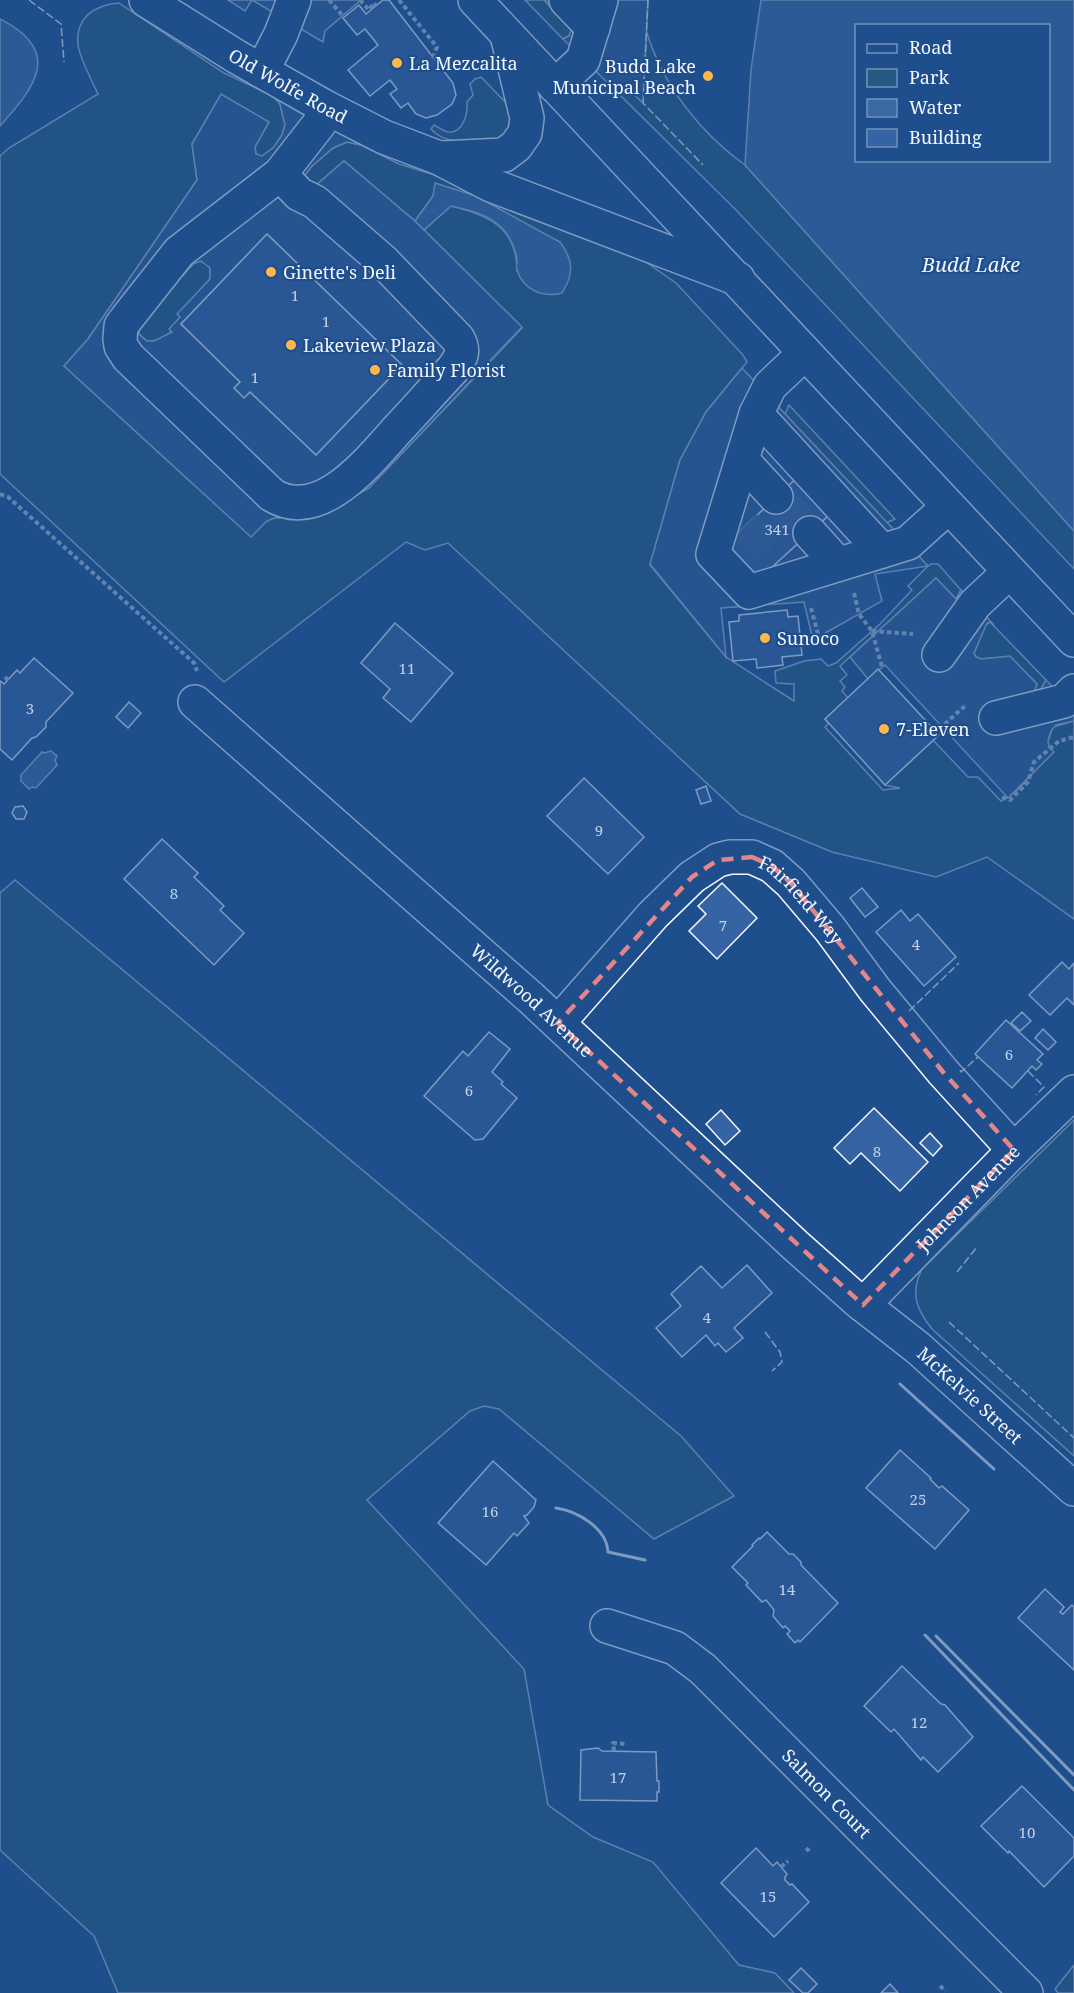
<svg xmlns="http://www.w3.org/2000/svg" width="1074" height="1993" viewBox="0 0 1074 1993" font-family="'Noto Serif',serif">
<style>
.green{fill:#245a82;stroke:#a8bbd7;stroke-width:1.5}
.parking{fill:#305b95;stroke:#a8bbd7;stroke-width:1.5;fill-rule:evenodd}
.water{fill:#3b69a3;stroke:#a8bbd7;stroke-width:1.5;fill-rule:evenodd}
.building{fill:#3563a3;stroke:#f2f6ff;stroke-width:1.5}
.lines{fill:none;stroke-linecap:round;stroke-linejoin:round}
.minor-tunnel{stroke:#3f679d;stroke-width:33;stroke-dasharray:33 16;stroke-linecap:butt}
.minor-casing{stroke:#f2f6ff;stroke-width:36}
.major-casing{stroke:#f2f6ff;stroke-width:36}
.path{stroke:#b3c4dc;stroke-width:4;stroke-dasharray:4.5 3;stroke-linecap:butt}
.minor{stroke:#1f4e8c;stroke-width:33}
.major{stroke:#1f4e8c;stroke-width:33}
.fence{stroke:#f2f6ff;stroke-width:1.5;stroke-dasharray:8 3;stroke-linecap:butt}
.wall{stroke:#f2f6ff;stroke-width:3}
.marked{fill:none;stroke:#e38589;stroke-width:4.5;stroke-dasharray:12 8;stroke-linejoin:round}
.poi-dot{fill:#ffb74d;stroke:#1f4e8c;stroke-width:2}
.labels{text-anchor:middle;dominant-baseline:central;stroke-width:4.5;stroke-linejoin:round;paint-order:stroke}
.number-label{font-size:15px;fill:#c3d1e8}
.poi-label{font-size:18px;fill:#f2f6ff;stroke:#1f4e8c;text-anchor:start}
.street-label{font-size:18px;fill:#f2f6ff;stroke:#1f4e8c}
.water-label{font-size:20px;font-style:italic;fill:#f2f6ff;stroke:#1f4e8c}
</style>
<rect width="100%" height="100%" fill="#1f4e8c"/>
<g class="green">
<polygon points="525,0 544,0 570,27 571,31 569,36 563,39"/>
<path d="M119,3L224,73L273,96L280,104L285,124L282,135L274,147L262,157L256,154L255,147L269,122L221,95L192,144L197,180L88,339L64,366L193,484L267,521L274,518L322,514L369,488L522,328L424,230L451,206C489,215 517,228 517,271L560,242L542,234L433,196L415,221L344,161L315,186L303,178L311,167L322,157L333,148L347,142L361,145L399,164L471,186L640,258L676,283L743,355L747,362L706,412L680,460L650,565L726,657L794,701V684L776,683L775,671L804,661L821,659L828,666L836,663L880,624L912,590L908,586L928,566L931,564H938L961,590L956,599L936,578L840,666L847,675L840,681L845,687L842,691L848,698L825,719L829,723L825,727L883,790L900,788L885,785L933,740L968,777H978L1001,801C1023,792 1036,766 1049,747L1048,741L1053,727L1074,721V919L987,857L936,877L832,852L740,814L448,543L425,550L406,542L224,682L0,474V156L9,148L98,94C92,81 80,59 78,45C75,18 94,5 119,3Z"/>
<path d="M646,30C662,84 700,133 745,165L1074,531V569L736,210L619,94L632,93L643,102Z"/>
<path d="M481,77L508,105L514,123L504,140C481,141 447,148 431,129L434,125C438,127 443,131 448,132C463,134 468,113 467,102L473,95L470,84L475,79Z"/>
<path d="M196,261L204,262L210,268V279L178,315L180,317C173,331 165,342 147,341L139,334L140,322Z"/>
<polygon points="789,405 895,519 886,523 785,414"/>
<polygon points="990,622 1046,680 1041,689 1033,693 1037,684 1010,657 981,659 976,657 974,653 985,626"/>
<polygon points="15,880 681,1436 734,1496 654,1539 499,1409 484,1406 470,1411 367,1500 524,1669 548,1805 593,1837 653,1862 739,1965 775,1973 794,1993 118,1993 94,1936 0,1850 0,893"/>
<path d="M1074,1120V1456L932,1329C916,1309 910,1293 922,1269Z"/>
<polygon points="1074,1965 1074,1993 1058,1993 1055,1989"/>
</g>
<g class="parking">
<polygon points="228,0 361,0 325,31 323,42 252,0 245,11"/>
<polygon points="544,0 648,0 643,103 632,93 619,94 563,39 569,36 571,31 570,27"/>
<path d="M221,94L269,122L255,147L256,154L262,156L274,147L282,135L285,125L280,104L273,96L361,145L347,142L333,148L311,167L303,178L315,186L344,161L415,221L522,327L369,488L322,515L274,518L267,521L251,537L64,366L88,339L197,180L192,144ZM267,234L402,365L316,455L250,392L244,397L235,389L240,382L181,324ZM201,261L210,268V279L177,314L180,317L169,329L172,332L154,341H147L143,338L139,334L140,322L193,264Z"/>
<polygon points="742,368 928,566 875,574 882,601 813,640 804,602 721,608 726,657 650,564 680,460 706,412"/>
<polygon points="936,578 956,599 961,590 994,625 990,622 987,623 974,653 976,657 981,659 1010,656 1037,684 1034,693 1041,689 1046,680 1074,710 1074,721 1056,725 1051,731 1048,741 1049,747 1054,752 1008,798 885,665 868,679 850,657"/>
</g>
<g class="water">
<path d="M761,0H1074V531L745,165L751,70ZM856,26H1048V160H856Z"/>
<path d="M0,19C63,51 36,86 0,126Z"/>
<path d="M435,183L476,196L560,242C574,261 574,274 562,293C543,298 523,290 517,270C516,267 517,264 517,261C516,250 510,236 502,228C488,214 469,210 451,206L424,230L415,221L433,196Z"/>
<polygon points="51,751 57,756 55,760 57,765 36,788 32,787 29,789 21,781 21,775 42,752 44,753"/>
</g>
<g class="building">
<polygon points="383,0 389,0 453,83 456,95 452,104 437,115 426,118 416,114 408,103 401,108 390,94 397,89 390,80 370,96 348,70 378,45 365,29 357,35 343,18 359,5 366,14"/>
<polygon points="267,234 402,365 316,455 250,392 244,398 234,388 240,382 181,324"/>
<polygon points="804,471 838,507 749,588 717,553"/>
<polygon points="787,610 788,617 798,616 802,655 782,657 783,665 757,668 756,659 733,661 729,622 739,621 739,615"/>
<polygon points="395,623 453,673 411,722 383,698 390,689 361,663"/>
<polygon points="34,658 73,693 46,722 46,727 36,737 32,738 12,760 0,749 0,681 4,684 17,670 20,673"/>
<polygon points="878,669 939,735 885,785 825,719"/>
<polygon points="129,702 141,713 128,728 116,717"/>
<polygon points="584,778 644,837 608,874 547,816"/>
<polygon points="706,786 711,801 701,804 696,790"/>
<polygon points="23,806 27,812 24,819 16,819 12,813 15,807"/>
<polygon points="162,839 198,873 194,877 224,906 220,910 244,933 214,965 124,879"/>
<polygon points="722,883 757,918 717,959 689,931 706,914 698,906"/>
<polygon points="862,888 878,907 865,917 850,898"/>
<polygon points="901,910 910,921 918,914 956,957 924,986 876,932"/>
<polygon points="1062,962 1069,969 1074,963 1074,1005 1067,998 1050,1015 1029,995"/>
<polygon points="1022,1012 1031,1021 1020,1031 1011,1023"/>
<polygon points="1006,1020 1043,1054 1037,1060 1042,1064 1036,1070 1032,1066 1012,1088 975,1054"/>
<polygon points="1043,1029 1056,1042 1048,1050 1035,1038"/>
<polygon points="489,1032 510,1049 492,1072 503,1082 501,1084 517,1098 483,1139 475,1140 424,1096 463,1051 468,1056"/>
<polygon points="874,1108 928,1162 900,1191 861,1153 850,1164 834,1148"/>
<polygon points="721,1110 740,1131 725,1145 706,1124"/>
<polygon points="930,1133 942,1146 933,1156 920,1143"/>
<polygon points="747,1265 772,1293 734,1328 743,1338 726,1352 718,1343 715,1346 706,1335 682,1357 656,1328 681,1306 671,1294 701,1266 722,1288"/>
<polygon points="900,1450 931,1478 930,1479 939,1488 942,1486 969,1510 935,1549 866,1488"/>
<polygon points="493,1461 536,1500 534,1507 527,1515 524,1516 529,1523 517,1536 514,1533 486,1565 438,1523"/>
<polygon points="767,1532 789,1554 793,1554 801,1562 801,1565 838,1603 800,1642 798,1640 795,1643 787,1634 790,1631 785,1626 783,1628 773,1616 774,1610 766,1600 762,1602 746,1585 748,1583 732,1567 753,1546 752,1545 759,1538 760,1539"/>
<polygon points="1045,1589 1064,1607 1060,1612 1063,1614 1072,1605 1074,1607 1074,1670 1018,1618"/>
<polygon points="902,1666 941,1704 945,1705 973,1737 938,1772 923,1757 921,1760 894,1729 891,1732 864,1706"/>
<polygon points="598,1748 602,1751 656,1752 657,1781 659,1781 659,1792 657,1792 657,1801 580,1800 581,1750"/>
<polygon points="1022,1786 1074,1838 1074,1856 1044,1887 1009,1851 1008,1853 981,1826"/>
<polygon points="756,1848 773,1866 777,1862 787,1874 785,1877 785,1880 790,1885 792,1884 809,1902 774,1937 721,1883"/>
<polygon points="801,1968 817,1984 808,1993 803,1993 789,1980"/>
<polygon points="890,1984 898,1993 881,1993"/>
</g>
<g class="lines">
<g class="minor-tunnel">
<polyline points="776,497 810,533"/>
<polyline points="745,526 779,561"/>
</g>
<defs>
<g id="minor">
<path id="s1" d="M146,0L237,57L327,108L384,137L439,158L491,185L738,279"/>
<polyline points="566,0 593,28"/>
<polyline points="262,71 281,34 294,0"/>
<polyline points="555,86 583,60 601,0"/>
<polyline points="441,158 504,155 516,146 525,133 527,118 507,35"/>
<path d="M280,174L299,194L315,202L383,261L458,339C465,351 461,358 453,369C434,389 416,410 397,430C368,462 320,524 272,495L128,357L121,346L120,339L121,326L127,318L179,252L280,174L319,124L327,108"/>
<polyline points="805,353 770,386 756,414 713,554 749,592 908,543 948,507"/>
<polyline points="756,414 882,551"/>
<polyline points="742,460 776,497"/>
<polyline points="810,533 838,564"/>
<polyline points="939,655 975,604 1009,572"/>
<path id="s2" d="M195,702L531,998L795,1245L858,1301L918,1348L1074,1489"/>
<polyline points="996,718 1064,701 1074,691"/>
<path id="s3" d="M558,1023L653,915L692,877L718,860L730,857H752L772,866L791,883L830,929L875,990L943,1072L1014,1150"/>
<path id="s4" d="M863,1305L1014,1150L1074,1092"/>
<path id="s5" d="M607,1626L675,1648L703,1669L1026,1993"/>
</g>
<polyline id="major" points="475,0 1074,640"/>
</defs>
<use href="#minor" class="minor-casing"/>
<use href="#major" class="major-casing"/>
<g class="path">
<polyline points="329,0 342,15"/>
<polyline points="360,0 369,10 374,3 376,6"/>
<polyline points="399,0 437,47 433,57"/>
<polyline points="0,494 8,497 194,663 197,671"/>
<polyline points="854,593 859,614 872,631 882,667"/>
<polyline points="811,608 818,634"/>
<polyline points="872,631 913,634"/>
<polyline points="5,677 8,680"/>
<polyline points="939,729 965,706"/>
<polyline points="1002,797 1010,800 1028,782 1034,762 1059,741 1074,737"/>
<polyline points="614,1751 613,1743 626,1744"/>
<polyline points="806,1848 811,1853"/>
<polyline points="781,1867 788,1861"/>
<polyline points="940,1986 946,1991"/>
</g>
<use href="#minor" class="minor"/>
<use href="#major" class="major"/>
<g class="fence">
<polyline points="29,0 61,24 64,62"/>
<polyline points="648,0 643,103 703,165"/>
<polyline points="909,1011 959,963"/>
<polyline points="960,1070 961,1072 978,1057"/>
<polyline points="1028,1071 1044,1087 1036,1095"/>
<polyline points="957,1272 977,1247"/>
<polyline points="949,1322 1074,1438"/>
<polyline points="765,1332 780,1352 782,1362 772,1371"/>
</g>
<g class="wall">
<polyline points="900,1384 994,1469"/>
<path d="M556,1508C577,1511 607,1528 608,1552L645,1560"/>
<polyline points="925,1635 1074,1790"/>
<polyline points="936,1636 1074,1775"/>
</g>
</g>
<path d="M0 0H1074V1993H0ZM752,857L772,866L791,883L943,1072L1014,1150L863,1305L558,1023L692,877L718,860Z" fill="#1f4e8c" fill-opacity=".55" fill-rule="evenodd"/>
<path class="marked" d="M752,857L772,866L791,883L943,1072L1014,1150L863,1305L558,1023L692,877L718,860Z"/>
<g class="poi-dot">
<circle cx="397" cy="63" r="6"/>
<circle cx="708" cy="76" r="6"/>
<circle cx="271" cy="272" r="6"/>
<circle cx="291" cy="345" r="6"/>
<circle cx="375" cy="370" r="6"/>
<circle cx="765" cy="638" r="6"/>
<circle cx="884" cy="729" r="6"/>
</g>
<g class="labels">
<g class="number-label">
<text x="295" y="295">1</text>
<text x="326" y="321">1</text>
<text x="255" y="377">1</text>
<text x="777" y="529">341</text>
<text x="407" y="668">11</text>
<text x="30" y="708">3</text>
<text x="599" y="830">9</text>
<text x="174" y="893">8</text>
<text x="723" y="925">7</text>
<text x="916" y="944">4</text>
<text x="1009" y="1054">6</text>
<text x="469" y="1090">6</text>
<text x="877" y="1151">8</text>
<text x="707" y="1317">4</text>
<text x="918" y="1499">25</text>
<text x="490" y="1511">16</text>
<text x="787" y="1589">14</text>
<text x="919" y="1722">12</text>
<text x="618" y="1777">17</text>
<text x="1027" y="1832">10</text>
<text x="768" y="1896">15</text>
</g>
<g class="poi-label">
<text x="409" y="63">La Mezcalita</text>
<text x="696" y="66" text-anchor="end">Budd Lake<tspan x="696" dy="21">Municipal Beach</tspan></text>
<text x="283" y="272">Ginette's Deli</text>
<text x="303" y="345">Lakeview Plaza</text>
<text x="387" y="370">Family Florist</text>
<text x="777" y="638">Sunoco</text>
<text x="896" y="729">7-Eleven</text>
</g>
<g class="street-label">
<text stroke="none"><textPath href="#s1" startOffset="166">Old Wolfe Road</textPath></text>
<text stroke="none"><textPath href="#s3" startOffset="330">Fairfield Way</textPath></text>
<text stroke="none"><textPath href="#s2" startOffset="450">Wildwood Avenue</textPath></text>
<text stroke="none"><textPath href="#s4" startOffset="150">Johnson Avenue</textPath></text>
<text stroke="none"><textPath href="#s2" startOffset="1040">McKelvie Street</textPath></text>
<text stroke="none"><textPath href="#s5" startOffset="282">Salmon Court</textPath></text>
</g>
<g class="water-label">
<text x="971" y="264">Budd Lake</text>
</g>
</g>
<rect x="855" y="24" width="195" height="138" fill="#1f4e8c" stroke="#7391ba" stroke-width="1.5"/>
<rect x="867" y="44" width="30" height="9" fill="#1f4e8c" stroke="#7391ba" stroke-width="1.5"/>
<text x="909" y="54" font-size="18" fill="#f2f6ff">Road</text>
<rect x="867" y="69" width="30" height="18" fill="#245a82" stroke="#7391ba" stroke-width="1.5"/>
<text x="909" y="84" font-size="18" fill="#f2f6ff">Park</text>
<rect x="867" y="99" width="30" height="18" fill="#3b69a3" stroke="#7391ba" stroke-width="1.5"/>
<text x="909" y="114" font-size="18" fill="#f2f6ff">Water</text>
<rect x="867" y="129" width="30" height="18" fill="#3563a3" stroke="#7391ba" stroke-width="1.5"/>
<text x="909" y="144" font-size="18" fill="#f2f6ff">Building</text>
</svg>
